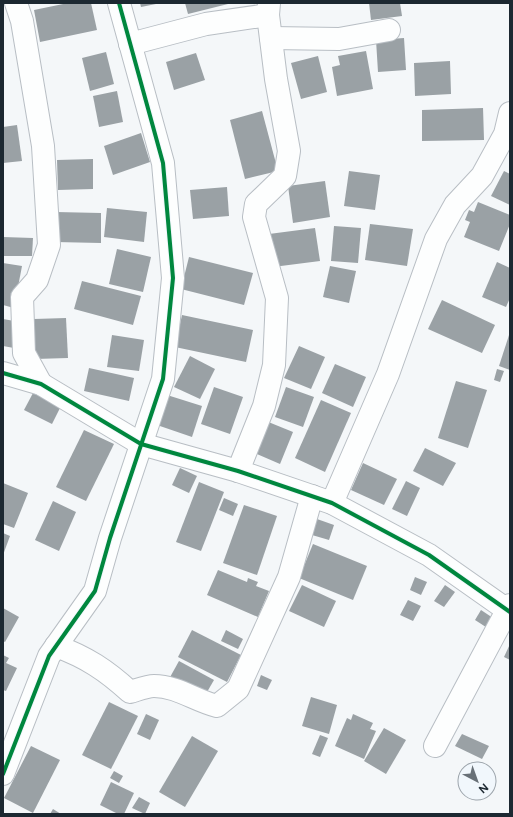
<svg xmlns="http://www.w3.org/2000/svg" width="513" height="817" viewBox="0 0 513 817" font-family="Figtree,sans-serif">
<style>
.building{fill:#9aa1a5}
.lines{fill:none;stroke-linecap:round;stroke-linejoin:round}
.minor-casing{stroke:#b8bec4;stroke-width:24}
.minor{stroke:#fdfefe;stroke-width:22}
.cycleway-casing{stroke:#f1f7fc;stroke-width:6}
.cycleway{stroke:#00873e;stroke-width:4}
</style>
<rect width="100%" height="100%" fill="#f4f7f9"/>
<g class="building">
<polygon points="68,3 91,3 97,30 40,42 34,10"/>
<polygon points="140,3 156,3 156,4 141,7"/>
<polygon points="185,3 228,3 228,4 188,14"/>
<polygon points="369,3 400,3 402,16 371,20"/>
<polygon points="404,38 406,70 378,72 376,40"/>
<polygon points="366,51 373,89 337,96 332,67 340,65 338,56"/>
<polygon points="106,52 114,84 90,91 82,58"/>
<polygon points="196,53 205,80 174,90 166,62"/>
<polygon points="318,56 327,92 301,99 291,63"/>
<polygon points="450,61 451,94 415,96 414,63"/>
<polygon points="117,91 123,122 99,127 93,96"/>
<polygon points="483,108 484,140 422,141 422,110"/>
<polygon points="262,111 278,171 245,179 230,120"/>
<polygon points="17,125 22,161 3,163 3,127"/>
<polygon points="141,133 150,162 113,175 104,146"/>
<polygon points="93,159 93,189 58,190 57,160"/>
<polygon points="349,171 380,175 375,210 344,206"/>
<polygon points="504,171 510,174 510,205 491,196"/>
<polygon points="325,181 330,217 293,223 288,186"/>
<polygon points="227,187 229,216 193,219 190,190"/>
<polygon points="478,202 510,215 510,224 499,251 464,237 470,222 465,220 469,210 474,212"/>
<polygon points="107,208 147,212 144,242 104,237"/>
<polygon points="56,212 101,213 101,243 55,242"/>
<polygon points="370,224 413,229 407,266 365,260"/>
<polygon points="334,226 361,228 358,263 331,261"/>
<polygon points="315,228 320,261 273,267 269,234"/>
<polygon points="3,237 33,238 32,256 3,256"/>
<polygon points="117,249 151,257 143,292 109,284"/>
<polygon points="189,257 253,273 244,305 181,289"/>
<polygon points="497,262 510,268 510,298 506,307 482,297"/>
<polygon points="3,263 22,266 14,308 3,305"/>
<polygon points="330,266 356,271 349,303 323,297"/>
<polygon points="82,281 141,296 133,325 74,309"/>
<polygon points="442,300 495,325 482,353 428,329"/>
<polygon points="182,315 253,330 246,362 175,347"/>
<polygon points="66,318 68,358 35,359 34,319"/>
<polygon points="3,319 20,322 14,348 3,346"/>
<polygon points="510,332 510,370 499,366"/>
<polygon points="112,335 144,340 139,371 107,367"/>
<polygon points="299,346 325,357 311,389 284,378"/>
<polygon points="190,356 215,369 200,399 174,387"/>
<polygon points="335,364 366,377 353,407 322,393"/>
<polygon points="89,368 134,378 129,401 84,391"/>
<polygon points="497,369 504,371 500,382 494,380"/>
<polygon points="456,381 487,390 468,448 438,438"/>
<polygon points="214,387 243,397 230,434 201,424"/>
<polygon points="286,387 314,397 303,427 275,417"/>
<polygon points="33,393 61,406 52,424 24,410"/>
<polygon points="167,395 202,406 192,437 157,425"/>
<polygon points="321,400 351,413 325,472 295,458"/>
<polygon points="261,419 293,432 280,464 248,450"/>
<polygon points="84,430 114,444 86,501 56,487"/>
<polygon points="425,448 456,463 443,486 413,471"/>
<polygon points="363,463 397,479 384,505 351,490"/>
<polygon points="180,468 197,476 189,493 172,485"/>
<polygon points="406,481 420,488 407,516 392,509"/>
<polygon points="199,482 224,492 201,551 176,542"/>
<polygon points="3,483 28,493 14,528 3,524"/>
<polygon points="224,498 238,504 233,516 219,510"/>
<polygon points="53,501 76,512 59,551 35,540"/>
<polygon points="244,505 277,516 257,575 223,563"/>
<polygon points="317,519 334,525 329,540 312,535"/>
<polygon points="3,533 10,536 3,555"/>
<polygon points="313,544 367,566 353,600 299,578"/>
<polygon points="218,570 247,582 248,578 258,582 256,586 269,591 258,617 207,595"/>
<polygon points="415,577 427,582 421,595 410,590"/>
<polygon points="302,585 336,601 324,627 289,611"/>
<polygon points="445,585 455,592 444,607 434,601"/>
<polygon points="408,600 421,606 413,621 400,615"/>
<polygon points="3,608 19,617 5,642 3,641"/>
<polygon points="481,610 496,620 489,629 475,620"/>
<polygon points="192,630 241,655 227,682 178,657"/>
<polygon points="226,630 243,639 238,649 221,641"/>
<polygon points="510,644 510,660 504,657"/>
<polygon points="3,655 9,658 6,663 17,668 6,691 3,690"/>
<polygon points="179,661 214,680 203,699 169,679"/>
<polygon points="261,675 272,680 267,690 257,686"/>
<polygon points="311,697 337,705 329,734 302,726"/>
<polygon points="109,702 138,716 111,769 82,755"/>
<polygon points="146,714 159,720 150,740 137,734"/>
<polygon points="353,714 373,723 370,729 376,731 364,759 335,746 347,718 351,720"/>
<polygon points="384,728 406,740 386,774 364,761"/>
<polygon points="462,734 489,746 482,759 455,746"/>
<polygon points="320,735 328,738 320,757 312,754"/>
<polygon points="192,736 218,751 185,807 159,792"/>
<polygon points="31,746 60,760 33,813 4,798"/>
<polygon points="114,771 123,776 119,783 110,778"/>
<polygon points="111,782 134,793 124,814 118,814 100,805"/>
<polygon points="139,797 150,803 145,814 132,808"/>
<polygon points="53,809 61,814 50,814"/>
</g>
<g class="lines">
<defs>
<g id="minor">
<polyline points="16,3 22,21 43,146 49,245 37,280 22,297 24,353 41,384"/>
<polyline points="271,38 339,39 389,30"/>
<polyline points="130,44 206,24 268,15"/>
<polyline points="3,373 41,384 141,444 238,471 332,503 429,555 510,612"/>
<polyline points="238,471 264,406 274,365 277,298 254,217 256,204 285,176 289,151 276,79 268,15 269,3"/>
<polyline points="332,503 388,374 436,239 455,205 482,176 505,134 510,113"/>
<path d="M56,646C86,657 106,670 130,692C137,690 147,686 154,686C177,686 196,701 217,706L238,689L289,577L312,496"/>
<polyline points="435,746 510,605"/>
<polyline points="3,774 49,656 95,591 110,538 163,379 173,278 163,163 119,3"/>
</g>
</defs>
<use href="#minor" class="minor-casing"/>
<use href="#minor" class="minor"/>
<defs>
<g id="cycleway">
<polyline points="3,373 41,384 141,444 238,471 332,503 429,555 510,612"/>
<polyline points="3,774 49,656 95,591 110,538 163,379 173,278 163,163 119,3"/>
</g>
</defs>
<use href="#cycleway" class="cycleway-casing"/>
<use href="#cycleway" class="cycleway"/>
</g>
<rect width="513" height="817" fill="none" stroke="#1c2831" stroke-width="8"/>
<g transform="translate(477 781) rotate(139)"><circle r="19" fill="#f1f7fc" stroke="#9ca4ab"/>
<path d="M0-3L7 15L0 10L-7 15Z" fill="#687077"/>
<text y="-6" font-size="11" font-weight="bold" text-anchor="middle" fill="#1c2831">N</text>
</g>
</svg>
